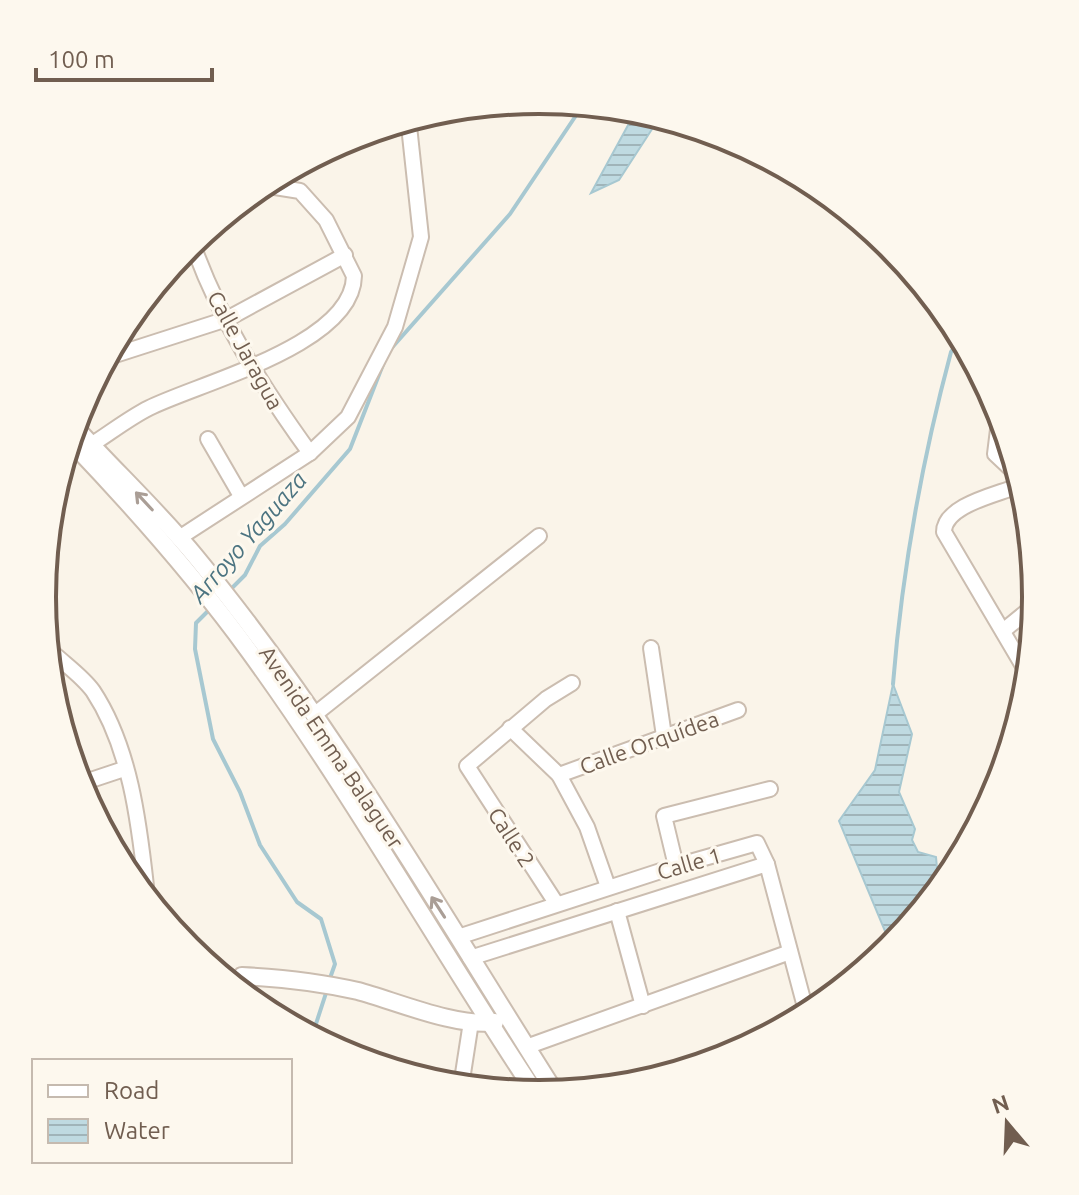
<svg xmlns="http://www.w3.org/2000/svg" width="1079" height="1195" viewBox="0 0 1079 1195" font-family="Ubuntu,sans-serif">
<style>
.water{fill:url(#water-rules);stroke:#a7c8d1;stroke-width:2}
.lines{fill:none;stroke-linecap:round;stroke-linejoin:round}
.stream{stroke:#a7c8d1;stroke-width:4}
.minor-casing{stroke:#cbbdb0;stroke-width:18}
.tertiary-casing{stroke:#cbbdb0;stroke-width:20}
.minor{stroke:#fff;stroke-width:14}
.tertiary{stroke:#fff;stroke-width:16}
.oneway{stroke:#aa9e96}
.labels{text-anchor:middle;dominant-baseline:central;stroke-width:6;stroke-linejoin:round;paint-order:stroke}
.street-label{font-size:22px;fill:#715e50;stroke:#fdf8ee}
.water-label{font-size:24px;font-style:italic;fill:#4c7481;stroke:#fdf8ee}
.rim{fill:none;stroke:#715e50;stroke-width:4}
</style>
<defs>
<pattern id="water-rules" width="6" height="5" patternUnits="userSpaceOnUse" patternTransform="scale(2)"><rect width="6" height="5" fill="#bfdae1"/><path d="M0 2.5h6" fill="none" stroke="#a0b4b9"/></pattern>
</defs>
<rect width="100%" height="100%" fill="#faf4e9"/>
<g class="water">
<polygon points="632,118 656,123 619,180 591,193"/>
<polygon points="893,684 912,734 899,792 915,829 912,840 918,852 936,857 938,880 892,948 839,821 875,770"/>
</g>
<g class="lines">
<g class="stream">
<polyline points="389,351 510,214 581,108"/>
<polyline points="230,590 245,575 260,546 285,524 350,449 384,362"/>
<polyline points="212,607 196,623 195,649 213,739 240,792 260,845 297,902 321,919 335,964 329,981"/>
<path d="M893,684C902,572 922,460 951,352L957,344"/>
<polyline points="313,1033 327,990"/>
</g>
<defs>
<g id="minor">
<path d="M192,242C219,319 263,388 310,453"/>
<polyline points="193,244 226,220"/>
<polyline points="115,355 227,319 345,255"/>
<polyline points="1000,413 995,454 1011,469"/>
<polyline points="208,439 241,496"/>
<path d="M91,445C110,433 129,418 149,408C199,383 353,345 354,276L326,220L300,191L275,187"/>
<path d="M1015,487C995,495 944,506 944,532L1023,666"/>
<polyline points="179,538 310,453 348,417 395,327 421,237 409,126"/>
<polyline points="1003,631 1036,604"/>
<polyline points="651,648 664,736"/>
<path d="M53,653C66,665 83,677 93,691C130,747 139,822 146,886"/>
<polyline points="314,715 539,536"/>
<polyline points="510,728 559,775 587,827 608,887"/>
<polyline points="559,775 738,710"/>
<polyline points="79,784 124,769"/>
<polyline points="676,866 664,816 770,789"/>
<polyline points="556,903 467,766 546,699 572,683"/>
<polyline points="617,911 643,1006"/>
<polyline points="458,937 676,866 757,843 767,864 805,1007"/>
<polyline points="470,958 767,864"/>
<polyline points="526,1047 790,952"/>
<polyline points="370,1061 371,1061"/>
<polyline points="462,1080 471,1022"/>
</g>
<g id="tertiary">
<path d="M76,428C115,471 159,512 196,557C332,722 440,911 555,1092"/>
<path d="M73,444C135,509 196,578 249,651C353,794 439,948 536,1094"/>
<path d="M239,983L242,976C281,978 319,982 358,991C395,1001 458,1028 495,1022"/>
</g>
</defs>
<use href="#minor" class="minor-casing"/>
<use href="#tertiary" class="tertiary-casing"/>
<use href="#minor" class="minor"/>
<use href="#tertiary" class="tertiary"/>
</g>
<defs><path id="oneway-shaft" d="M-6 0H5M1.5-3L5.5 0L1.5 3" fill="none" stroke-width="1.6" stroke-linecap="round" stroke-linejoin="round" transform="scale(2)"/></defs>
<g class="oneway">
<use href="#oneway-shaft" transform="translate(144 501) rotate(-133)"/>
<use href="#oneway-shaft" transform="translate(438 907) rotate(-123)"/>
</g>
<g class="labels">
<g class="street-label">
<text transform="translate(246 350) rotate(61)">Calle Jaragua</text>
<text transform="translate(649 742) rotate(-20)">Calle Orquídea</text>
<text transform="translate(332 747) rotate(56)">Avenida Emma Balaguer</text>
<text transform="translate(512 837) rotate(57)">Calle 2</text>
<text transform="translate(689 863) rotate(-16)">Calle 1</text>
</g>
<g class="water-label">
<text transform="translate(248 537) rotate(-49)">Arroyo Yaguaza</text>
</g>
</g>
<path d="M0 0H1079V1195H0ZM56 597a483 483 0 1 1 966 0a483 483 0 1 1-966 0Z" fill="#fdf8ee" fill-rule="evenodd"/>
<path class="rim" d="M56 597a483 483 0 1 1 966 0a483 483 0 1 1-966 0Z"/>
<rect x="32" y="1059" width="260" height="104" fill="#fdf8ee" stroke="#c5baaf" stroke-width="2"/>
<rect x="48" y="1085" width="40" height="12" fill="#ffffff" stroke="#c5baaf" stroke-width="2"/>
<text x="104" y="1099" font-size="24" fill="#715e50">Road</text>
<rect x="48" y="1119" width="40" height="24" fill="url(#water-rules)" stroke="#c5baaf" stroke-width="2"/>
<text x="104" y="1139" font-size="24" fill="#715e50">Water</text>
<g transform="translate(1007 1123) rotate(341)" stroke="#fdf8ee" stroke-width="6" paint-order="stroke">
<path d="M0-6L14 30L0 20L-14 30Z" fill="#715e50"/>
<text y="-12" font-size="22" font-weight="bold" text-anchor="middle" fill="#715e50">N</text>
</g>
<path d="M36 68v12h176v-12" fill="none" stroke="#715e50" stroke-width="4"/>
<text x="48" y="68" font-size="24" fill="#715e50" stroke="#fdf8ee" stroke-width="6" paint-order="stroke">100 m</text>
</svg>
